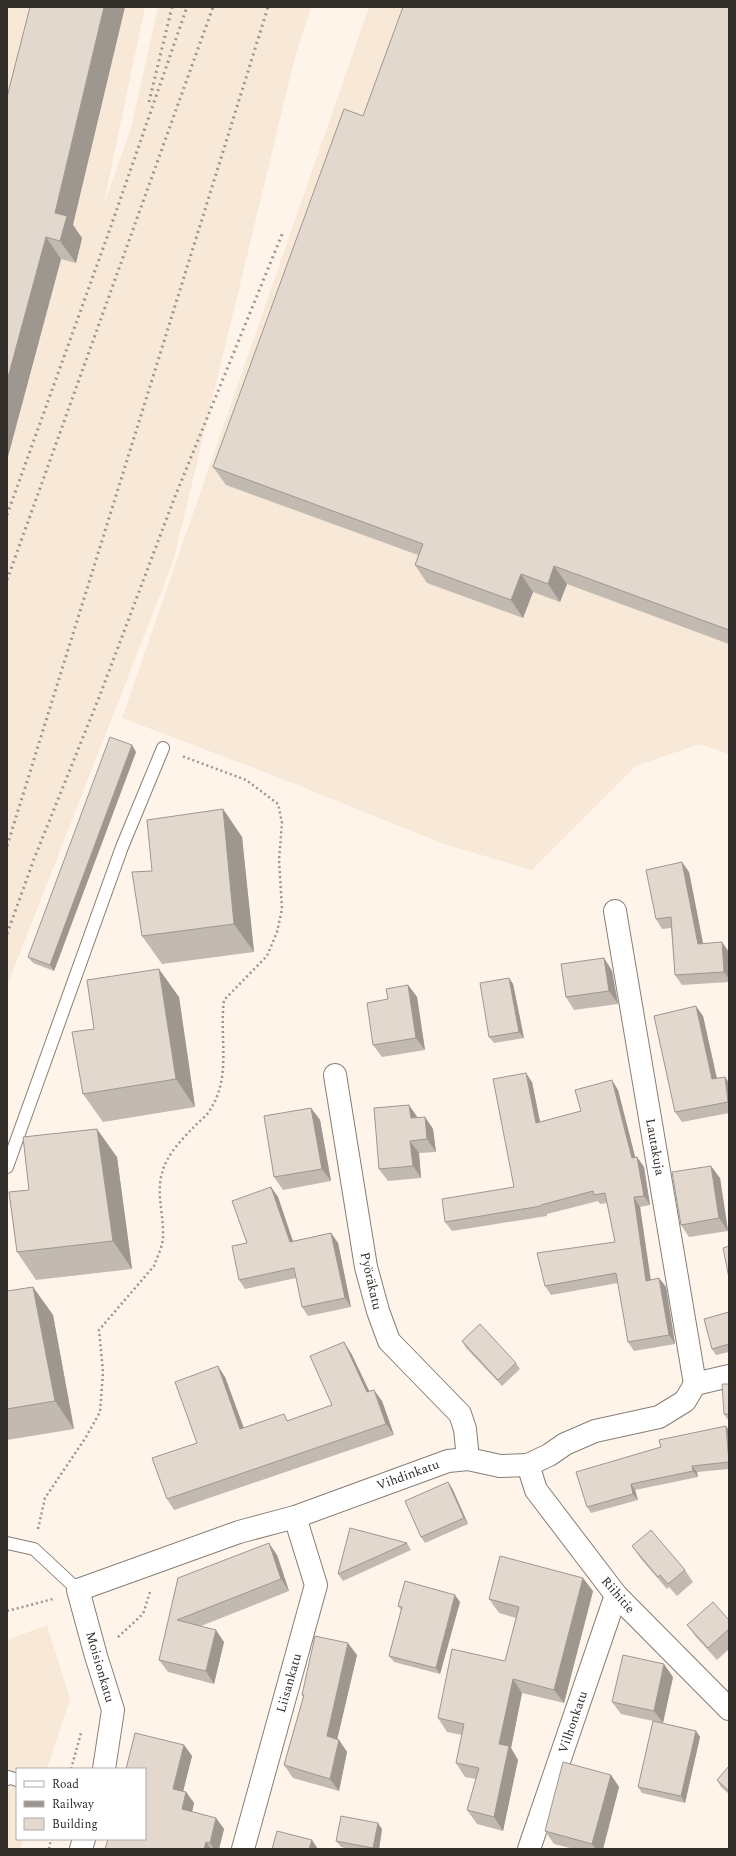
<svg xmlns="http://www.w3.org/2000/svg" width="736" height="1856" viewBox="0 0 736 1856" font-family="Spectral,serif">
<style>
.built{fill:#f7e8d7}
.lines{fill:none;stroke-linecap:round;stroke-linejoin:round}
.lane-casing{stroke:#877e75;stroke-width:14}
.street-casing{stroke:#877e75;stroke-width:24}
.path{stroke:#9c958d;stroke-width:2.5;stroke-dasharray:2 3;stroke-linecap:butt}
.lane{stroke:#fff;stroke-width:12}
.street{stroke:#fff;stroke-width:22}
.rail{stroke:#9d958d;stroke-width:3;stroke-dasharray:2 4;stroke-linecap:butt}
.wall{fill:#c2bab0}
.shaded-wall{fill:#9e9790}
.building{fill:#e2d8cd;stroke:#9e9790}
.labels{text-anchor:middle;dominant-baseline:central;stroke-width:3.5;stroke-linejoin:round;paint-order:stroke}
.street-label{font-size:13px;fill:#332f2b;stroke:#fff}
</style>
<rect width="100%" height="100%" fill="#fff4e9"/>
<g class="built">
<polygon points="7,7 145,7 103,207 131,128 158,7 311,7 295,57 173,562 7,986"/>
<polygon points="369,7 729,7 729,754 699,744 636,766 532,870 441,843 283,779 122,718"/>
<polygon points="47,1625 70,1699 47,1769 17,1769 17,1839 24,1839 20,1849 7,1849 7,1640"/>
</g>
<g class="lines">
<defs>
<g id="lane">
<polyline points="7,1167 122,847 163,748"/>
<polyline points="7,1543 34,1549 78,1590"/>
<polyline points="7,1779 8,1777 17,1780"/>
</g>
<g id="street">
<polyline points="615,911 695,1384"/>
<polyline points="335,1075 366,1267 378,1311 389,1341 460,1414 465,1429 468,1459"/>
<polyline points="528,1465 536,1490 616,1595 729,1709"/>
<polyline points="104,1769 113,1710 96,1656 78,1590 239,1532 295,1517 448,1461 468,1459 500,1466 528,1465 549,1455 565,1444 595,1431 659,1417 685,1401 695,1384 729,1376"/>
<polyline points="81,1849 84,1839"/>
<polyline points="243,1849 316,1585 295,1517"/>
<polyline points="529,1849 616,1595"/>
</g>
</defs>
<use href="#lane" class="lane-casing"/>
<use href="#street" class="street-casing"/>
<g class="path">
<path d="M38,1529L45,1498L86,1437L100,1412L103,1372L99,1330L154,1266C157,1257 163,1246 163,1237C164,1216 156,1194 162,1173C166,1156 181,1140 193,1128C198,1122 206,1117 210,1110C232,1076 219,1038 224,1000L267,956L277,932L282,909L279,860L282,823L278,804L246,780L182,756"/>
<polyline points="7,1611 53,1599"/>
<polyline points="118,1637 143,1614 150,1592"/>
<polyline points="71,1769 81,1733"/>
<polyline points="49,1849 51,1839"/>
</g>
<use href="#lane" class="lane"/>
<use href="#street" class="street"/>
<g class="rail">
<polyline points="149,102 172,7"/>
<polyline points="7,515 110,229 187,7"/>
<polyline points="7,580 213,7"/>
<polyline points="7,846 268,7"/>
<polyline points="7,934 34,859 100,695 174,499 283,232"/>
</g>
</g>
<g class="wall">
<polygon points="729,7 729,644 567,584 560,602 533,592 523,618 427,583 415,565 418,555 226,485 213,467 363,116"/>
<polygon points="7,97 73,225 82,238 76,263 61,259 7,460"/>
<polygon points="136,752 54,971 33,963 28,957"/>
<polygon points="223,809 242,837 254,952 162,964 142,936 152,871"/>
<polygon points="689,872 703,943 729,952 729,982 682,985 675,975 671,928 662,929 656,919"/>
<polygon points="604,958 612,971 618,1004 574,1010 566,997"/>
<polygon points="509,978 513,984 524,1038 494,1043 489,1037"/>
<polygon points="408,985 417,997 425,1050 382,1057 373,1045"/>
<polygon points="179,997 195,1107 103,1122 83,1094 94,1029"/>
<polygon points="703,1016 717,1078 725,1077 729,1083 729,1113 682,1122 675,1112"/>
<polygon points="532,1082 540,1122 581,1111 618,1090 635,1158 637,1157 644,1167 650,1205 640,1207 651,1280 659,1278 666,1287 675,1344 634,1351 628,1342 618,1283 551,1295 545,1286 615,1242 607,1203 600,1204 598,1201 547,1214 547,1216 452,1231 445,1222 514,1187"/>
<polygon points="311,1108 320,1120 331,1181 283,1190 274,1177"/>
<polygon points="425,1117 433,1129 436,1152 419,1153 421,1178 388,1181 379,1169 418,1118"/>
<polygon points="117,1157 132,1269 36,1280 17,1252 29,1190"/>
<polygon points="720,1178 728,1231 689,1237 681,1225"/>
<polygon points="271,1187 278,1197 293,1241 331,1233 338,1243 351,1307 308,1316 302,1307 296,1278 245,1289 239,1280 247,1243"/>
<polygon points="33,1287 53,1315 74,1429 7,1440 7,1291"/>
<polygon points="729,1312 729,1352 716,1355 712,1349"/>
<polygon points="462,1341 516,1363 520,1369 502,1386 466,1348"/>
<polygon points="351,1353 369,1391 382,1401 394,1435 174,1510 167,1499 197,1443 225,1377 244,1428 289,1420 332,1405"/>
<polygon points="729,1384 729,1420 728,1420 724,1414"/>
<polygon points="729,1430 729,1469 697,1472 698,1477 635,1490 638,1500 591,1513 587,1507"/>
<polygon points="452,1488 468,1524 425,1543 421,1537"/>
<polygon points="407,1543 411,1550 343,1581 338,1574"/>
<polygon points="632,1546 685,1570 693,1582 677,1596 669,1587 667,1589 641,1559"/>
<polygon points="277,1555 289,1591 201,1626 224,1642 214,1684 168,1672 159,1660 178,1578"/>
<polygon points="593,1591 564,1703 522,1693 511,1748 518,1760 503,1831 477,1824 467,1810 476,1779 465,1777 456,1763 462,1735 447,1732 438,1718 505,1661 516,1618 499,1613 489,1599"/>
<polygon points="460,1602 440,1674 394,1662 389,1656 401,1610 398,1606"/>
<polygon points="729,1620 729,1649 717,1660 696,1637 687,1625"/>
<polygon points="357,1655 337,1739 339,1740 347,1752 339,1791 293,1778 284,1765 303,1697 302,1695"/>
<polygon points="673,1677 663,1723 696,1731 700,1737 685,1803 642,1793 638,1787 653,1721 621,1714 612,1702"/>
<polygon points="184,1745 192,1756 183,1791 186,1792 194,1803 192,1812 216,1818 224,1829 219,1849 105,1849"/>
<polygon points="729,1766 729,1794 721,1787 717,1780"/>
<polygon points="611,1775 619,1787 603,1849 574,1849 554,1844 545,1831"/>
<polygon points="382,1829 379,1849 349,1849 341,1847 336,1841"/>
</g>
<g class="shaded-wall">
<polygon points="104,7 125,7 73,225 82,238 76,263 60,241 55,213"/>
<polygon points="46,237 61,259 7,460 7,381"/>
<polygon points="554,566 567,584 560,602 548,584"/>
<polygon points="521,574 533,592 523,618 511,600"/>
<polygon points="132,745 136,752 54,971 50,965"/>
<polygon points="223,809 242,837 254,952 234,924"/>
<polygon points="682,862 689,872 705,954 698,944"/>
<polygon points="722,942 729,952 729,979 724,972"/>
<polygon points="604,958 612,971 618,1004 609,991"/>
<polygon points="159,969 179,997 195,1107 176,1079"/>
<polygon points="509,978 513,984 524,1038 519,1032"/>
<polygon points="408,985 417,997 425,1050 416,1038"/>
<polygon points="696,1006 703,1016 719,1089 712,1079"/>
<polygon points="526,1073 532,1082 542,1132 536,1123"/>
<polygon points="725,1077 729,1083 729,1102 728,1102"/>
<polygon points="612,1080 618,1090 638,1168 632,1158"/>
<polygon points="409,1105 418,1118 411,1118"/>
<polygon points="311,1108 320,1120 331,1181 322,1169"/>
<polygon points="425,1117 433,1129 436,1152 427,1139"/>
<polygon points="97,1129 117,1157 132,1269 113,1241"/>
<polygon points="410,1141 419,1153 421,1178 413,1166"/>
<polygon points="637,1157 644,1167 650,1205 644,1196"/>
<polygon points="711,1166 720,1178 728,1231 719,1218"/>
<polygon points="271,1187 278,1197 296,1251 290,1242"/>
<polygon points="634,1197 640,1207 652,1290 646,1281"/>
<polygon points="331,1233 338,1243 351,1307 345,1298"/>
<polygon points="659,1278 666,1287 675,1344 669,1335"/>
<polygon points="33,1287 53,1315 74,1429 55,1401"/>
<polygon points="344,1342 351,1353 375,1403 367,1392"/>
<polygon points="218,1366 225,1377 248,1440 240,1429"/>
<polygon points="374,1390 382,1401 394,1435 386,1424"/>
<polygon points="726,1426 729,1430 729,1458"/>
<polygon points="692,1466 697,1472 698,1477 693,1471"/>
<polygon points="448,1482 452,1488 468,1524 464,1518"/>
<polygon points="631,1484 635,1490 638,1500 633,1494"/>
<polygon points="269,1543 277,1555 289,1591 281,1579"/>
<polygon points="583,1578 593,1591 564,1703 554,1690"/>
<polygon points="455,1595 460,1602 440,1674 436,1668"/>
<polygon points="216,1630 224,1642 214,1684 206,1671"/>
<polygon points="348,1643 357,1655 335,1749 327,1736"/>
<polygon points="664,1664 673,1677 663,1723 654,1711"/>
<polygon points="513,1679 522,1693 511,1748 518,1760 503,1831 494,1817 499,1744"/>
<polygon points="696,1731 700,1737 685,1803 681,1796"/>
<polygon points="339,1740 347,1752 339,1791 330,1779"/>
<polygon points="184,1745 192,1756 181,1800 173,1789"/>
<polygon points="611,1775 619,1787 603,1849 596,1849 592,1844"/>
<polygon points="186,1792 194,1803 190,1821 182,1809"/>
<polygon points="216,1818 224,1829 219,1849 214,1849 210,1843"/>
<polygon points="378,1823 382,1829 379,1849 374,1849 373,1848"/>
<polygon points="312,1840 318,1849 309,1849"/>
<polygon points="206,1842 211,1849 204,1849"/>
</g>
<g class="building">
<polygon points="30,7 104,7 55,213 67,216 60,241 46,237 7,381 7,97"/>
<polygon points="403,7 729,7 729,630 554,566 548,584 521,574 511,600 415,565 423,544 213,467 344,109 363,116"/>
<polygon points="110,737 132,745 50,965 28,957"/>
<polygon points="223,809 234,924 142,936 132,872 152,871 147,820"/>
<polygon points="682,862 698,944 722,942 724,972 675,975 671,917 656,919 646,870"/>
<polygon points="604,958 609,991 566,997 561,964"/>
<polygon points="159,969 176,1079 83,1094 72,1032 94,1029 87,980"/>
<polygon points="509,978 519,1032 489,1037 480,983"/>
<polygon points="408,985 416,1038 373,1045 367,1003 388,999 386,989"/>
<polygon points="696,1006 712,1079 725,1077 728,1102 675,1112 654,1016"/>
<polygon points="526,1073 536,1123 581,1111 575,1090 612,1080 632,1158 637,1157 644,1196 634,1197 646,1281 659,1278 669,1335 628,1342 616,1273 545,1286 537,1253 615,1242 605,1193 594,1195 593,1191 541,1205 541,1206 445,1222 442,1199 514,1187 493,1079"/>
<polygon points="409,1105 411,1118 425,1117 427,1139 410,1141 413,1166 379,1169 374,1108"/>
<polygon points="311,1108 322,1169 274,1177 264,1116"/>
<polygon points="97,1129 113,1241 17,1252 9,1192 29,1190 23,1137"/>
<polygon points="711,1166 719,1218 681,1225 672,1172"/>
<polygon points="271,1187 290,1242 331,1233 345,1298 302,1307 294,1268 239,1280 232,1246 247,1243 232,1201"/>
<polygon points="729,1246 729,1278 723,1248"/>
<polygon points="33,1287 55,1401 7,1409 7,1291"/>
<polygon points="729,1312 729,1344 712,1349 704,1319"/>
<polygon points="480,1324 516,1363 498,1380 462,1341"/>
<polygon points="344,1342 367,1392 374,1390 386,1424 167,1499 152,1458 197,1443 175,1382 218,1366 240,1429 284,1414 287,1421 332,1405 310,1356"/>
<polygon points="722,1384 729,1384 729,1414 724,1414"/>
<polygon points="726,1426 729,1462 692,1466 693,1471 631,1484 633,1494 587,1507 576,1472 661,1447 659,1440"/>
<polygon points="448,1482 464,1518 421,1537 405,1501"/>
<polygon points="350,1528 407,1543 338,1574"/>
<polygon points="651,1530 685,1570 668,1584 660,1575 658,1577 632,1546"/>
<polygon points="269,1543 281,1579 177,1620 216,1630 206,1671 159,1660 178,1578"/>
<polygon points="500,1556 583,1578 554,1690 513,1679 499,1744 509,1746 494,1817 467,1810 479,1768 456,1763 464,1724 438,1718 452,1649 505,1661 519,1607 489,1599"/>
<polygon points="405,1581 455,1595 436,1668 389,1656 402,1607 398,1606"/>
<polygon points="713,1602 729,1620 729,1629 708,1648 687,1625"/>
<polygon points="315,1636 348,1643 327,1736 339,1740 330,1779 284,1765 304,1695 302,1695"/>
<polygon points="623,1655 664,1664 654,1711 612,1702"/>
<polygon points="653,1721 696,1731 681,1796 638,1787"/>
<polygon points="135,1733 184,1745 173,1789 186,1792 182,1809 216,1818 210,1843 206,1842 204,1849 105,1849 108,1839 145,1839 145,1769 126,1769"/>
<polygon points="563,1762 611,1775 592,1844 545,1831"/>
<polygon points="729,1766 729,1791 717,1780"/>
<polygon points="341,1816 378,1823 373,1848 336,1841"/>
<polygon points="277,1831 312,1840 309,1849 272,1849"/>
</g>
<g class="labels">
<g class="street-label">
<text transform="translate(655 1147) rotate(80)">Lautakuja</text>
<text transform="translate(371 1281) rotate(77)">Pyöräkatu</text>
<text transform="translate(408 1475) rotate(-20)">Vihdinkatu</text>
<text transform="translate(618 1595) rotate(49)">Riihitie</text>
<text transform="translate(100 1667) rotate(74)">Moisionkatu</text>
<text transform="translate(289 1683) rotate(-74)">Liisankatu</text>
<text transform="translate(573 1722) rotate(-71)">Vilhonkatu</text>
</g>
</g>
<rect width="736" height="1856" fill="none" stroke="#332f2b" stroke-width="16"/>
<rect x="16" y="1768" width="130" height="72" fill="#ffffff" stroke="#adacaa"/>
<rect x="24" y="1781" width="20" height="6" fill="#ffffff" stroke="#adacaa"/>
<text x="52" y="1788" font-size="12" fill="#332f2b">Road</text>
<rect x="24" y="1801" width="20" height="6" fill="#9d958d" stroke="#adacaa"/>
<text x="52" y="1808" font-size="12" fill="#332f2b">Railway</text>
<rect x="24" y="1818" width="20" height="12" fill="#e2d8cd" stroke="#adacaa"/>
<text x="52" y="1828" font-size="12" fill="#332f2b">Building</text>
</svg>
